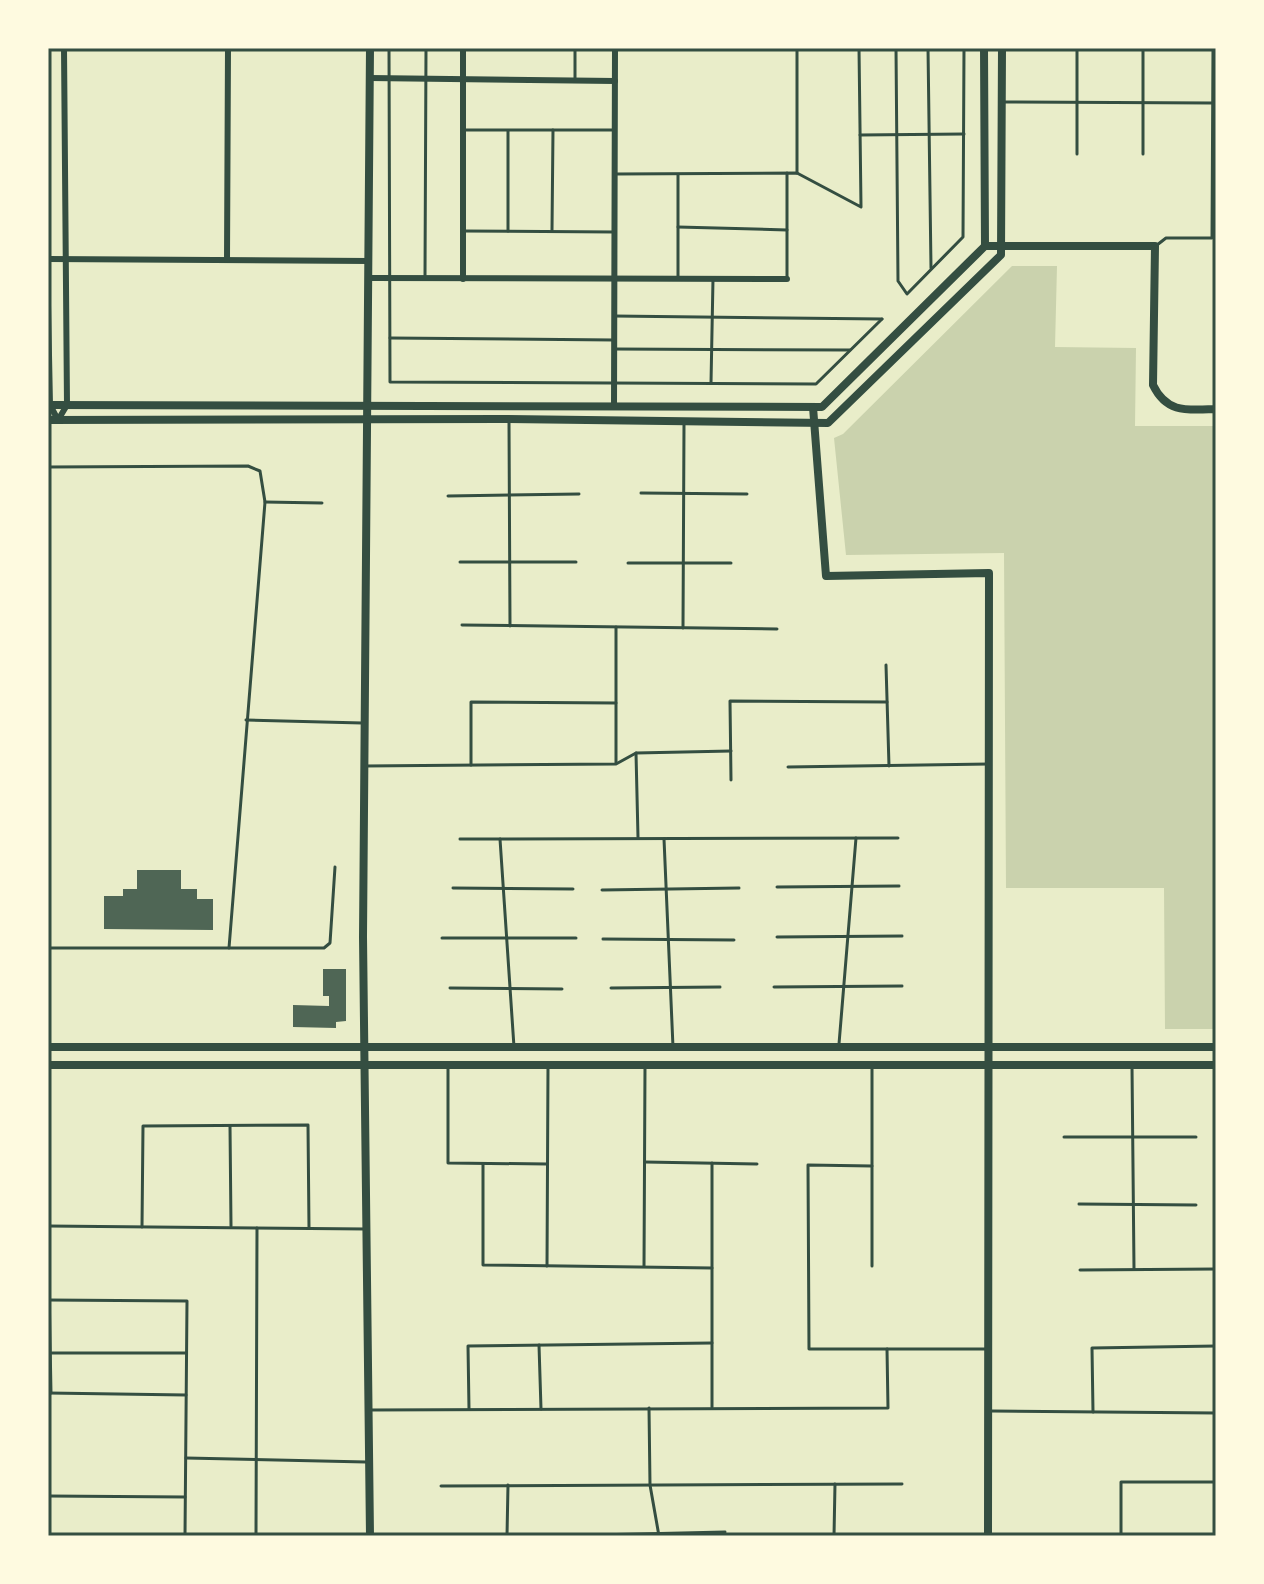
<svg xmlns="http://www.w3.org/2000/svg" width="1264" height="1584" viewBox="0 0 1264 1584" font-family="'Noto Sans',sans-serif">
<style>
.green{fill:#cad2ad}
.building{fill:#4f6655}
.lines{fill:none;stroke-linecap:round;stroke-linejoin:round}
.service{stroke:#344e41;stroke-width:3}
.minor{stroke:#344e41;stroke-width:6}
.tertiary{stroke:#344e41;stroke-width:8}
.neatline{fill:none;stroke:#344e41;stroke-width:3}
</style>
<rect width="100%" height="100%" fill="#e9edc9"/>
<polygon class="green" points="1012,266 1057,266 1055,347 1136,348 1135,426 1216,426 1216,1029 1165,1029 1164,888 1006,888 1004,553 846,555 834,438 843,434"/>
<g class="building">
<polygon points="137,870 181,870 181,889 197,889 197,899 213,899 213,930 104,929 104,896 123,896 123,889 137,889"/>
<polygon points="323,969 346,969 346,1021 336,1022 336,1028 293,1027 293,1005 329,1006 329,996 323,996"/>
</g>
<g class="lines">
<g class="service">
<polyline points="389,48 390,382 816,384 882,319"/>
<polyline points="797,48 797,173"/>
<polyline points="896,48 898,281 907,294 963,237 964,48"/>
<polyline points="928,48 931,268"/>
<polyline points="1077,48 1077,154"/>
<polyline points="1143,48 1143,154"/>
<polyline points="575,81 575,48"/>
<polyline points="1004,102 1212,103"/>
<polyline points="463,130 615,130"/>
<polyline points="508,131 508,231"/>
<polyline points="860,135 964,134"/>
<polyline points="787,173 787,277"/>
<polyline points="616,174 797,173 861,207 859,48"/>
<polyline points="678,175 678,279"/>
<polyline points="678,227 787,230"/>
<polyline points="552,230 553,130"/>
<polyline points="463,231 615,232"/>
<polyline points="1157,245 1166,238 1212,238 1213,48"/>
<polyline points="425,276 426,48"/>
<polyline points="614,316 882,319"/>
<polyline points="390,338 614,340"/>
<polyline points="614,349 850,350"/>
<polyline points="711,383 713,279"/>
<polyline points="509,422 510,626"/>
<polyline points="48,467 248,466 260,471 265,502 229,948"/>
<polyline points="641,493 747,494"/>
<polyline points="448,496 579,494"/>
<polyline points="265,502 322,503"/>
<polyline points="460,562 576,562"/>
<polyline points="628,563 731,563"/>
<polyline points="462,625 777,629"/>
<polyline points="683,628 684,424"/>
<polyline points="886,665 889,766"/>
<polyline points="246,720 362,723"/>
<polyline points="636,753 638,837"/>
<polyline points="616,763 616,627"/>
<polyline points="471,765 471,702 616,703"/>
<polyline points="365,766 616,764 636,753 731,751"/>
<polyline points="788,767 989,764"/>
<polyline points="731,780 730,701 887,702"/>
<polyline points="460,839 898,838"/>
<polyline points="500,839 514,1047"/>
<polyline points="664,839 673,1047"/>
<polyline points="777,887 899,886"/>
<polyline points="453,888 573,889"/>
<polyline points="602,890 739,888"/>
<polyline points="777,937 902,936"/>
<polyline points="442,938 576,938"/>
<polyline points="603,939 734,940"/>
<polyline points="48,948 324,948 330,943 335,867"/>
<polyline points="774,987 902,986"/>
<polyline points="450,988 562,989"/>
<polyline points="611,988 720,987"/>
<polyline points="839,1044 856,838"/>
<polyline points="1132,1066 1134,1269"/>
<polyline points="448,1067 448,1163 547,1164"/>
<polyline points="230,1126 231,1226"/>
<polyline points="1064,1137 1196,1137"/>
<polyline points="645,1162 757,1164"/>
<polyline points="483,1164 483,1265 712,1268"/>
<polyline points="872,1166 808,1165 809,1349 985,1349"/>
<polyline points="1079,1204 1196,1205"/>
<polyline points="48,1226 366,1229"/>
<polyline points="142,1227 143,1126 308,1125 309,1228"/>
<polyline points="48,1231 51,1393"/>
<polyline points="547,1266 548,1066"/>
<polyline points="644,1266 645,1066"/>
<polyline points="872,1266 872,1066"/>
<polyline points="1080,1270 1216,1269"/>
<polyline points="48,1300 187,1301 185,1536"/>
<polyline points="539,1345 541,1409"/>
<polyline points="52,1353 186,1353"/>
<polyline points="48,1393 186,1395"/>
<polyline points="712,1407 712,1163"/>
<polyline points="649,1408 650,1485 659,1536"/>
<polyline points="469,1409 468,1346 712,1343"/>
<polyline points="370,1410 888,1408 887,1349"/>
<polyline points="992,1411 1216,1413"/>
<polyline points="1093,1412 1092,1348 1216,1346"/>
<polyline points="186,1458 366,1462"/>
<polyline points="441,1486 902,1484"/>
<polyline points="48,1496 185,1497"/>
<polyline points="595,1535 725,1532"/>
<polyline points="256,1536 257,1228"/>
<polyline points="507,1536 508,1485"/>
<polyline points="834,1536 835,1484"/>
<polyline points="1121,1536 1121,1482 1216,1482"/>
</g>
<g class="minor">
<polyline points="370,78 615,81"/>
<polyline points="48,259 369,261"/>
<polyline points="227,260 228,48"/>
<polyline points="369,278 787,279"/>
<polyline points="463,279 463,48"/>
<polyline points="48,305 50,405 58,420"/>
<polyline points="614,406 615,48"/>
<polyline points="58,420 67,405 64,48"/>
</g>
<g class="tertiary">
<polyline points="370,48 363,937 370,1536"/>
<polyline points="984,48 985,246"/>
<path d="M48,405L822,407L985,246H1155L1153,385C1167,414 1188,410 1216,409"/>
<polyline points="813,407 826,576 989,573 988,1536"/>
<polyline points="48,420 500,419 828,423 1001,255 1002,48"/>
<polyline points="48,1047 1216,1047"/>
<polyline points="48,1065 1216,1065"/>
</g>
</g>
<rect width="1264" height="1584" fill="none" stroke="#fefae0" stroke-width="100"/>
<rect x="50" y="50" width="1164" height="1484" class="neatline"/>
</svg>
